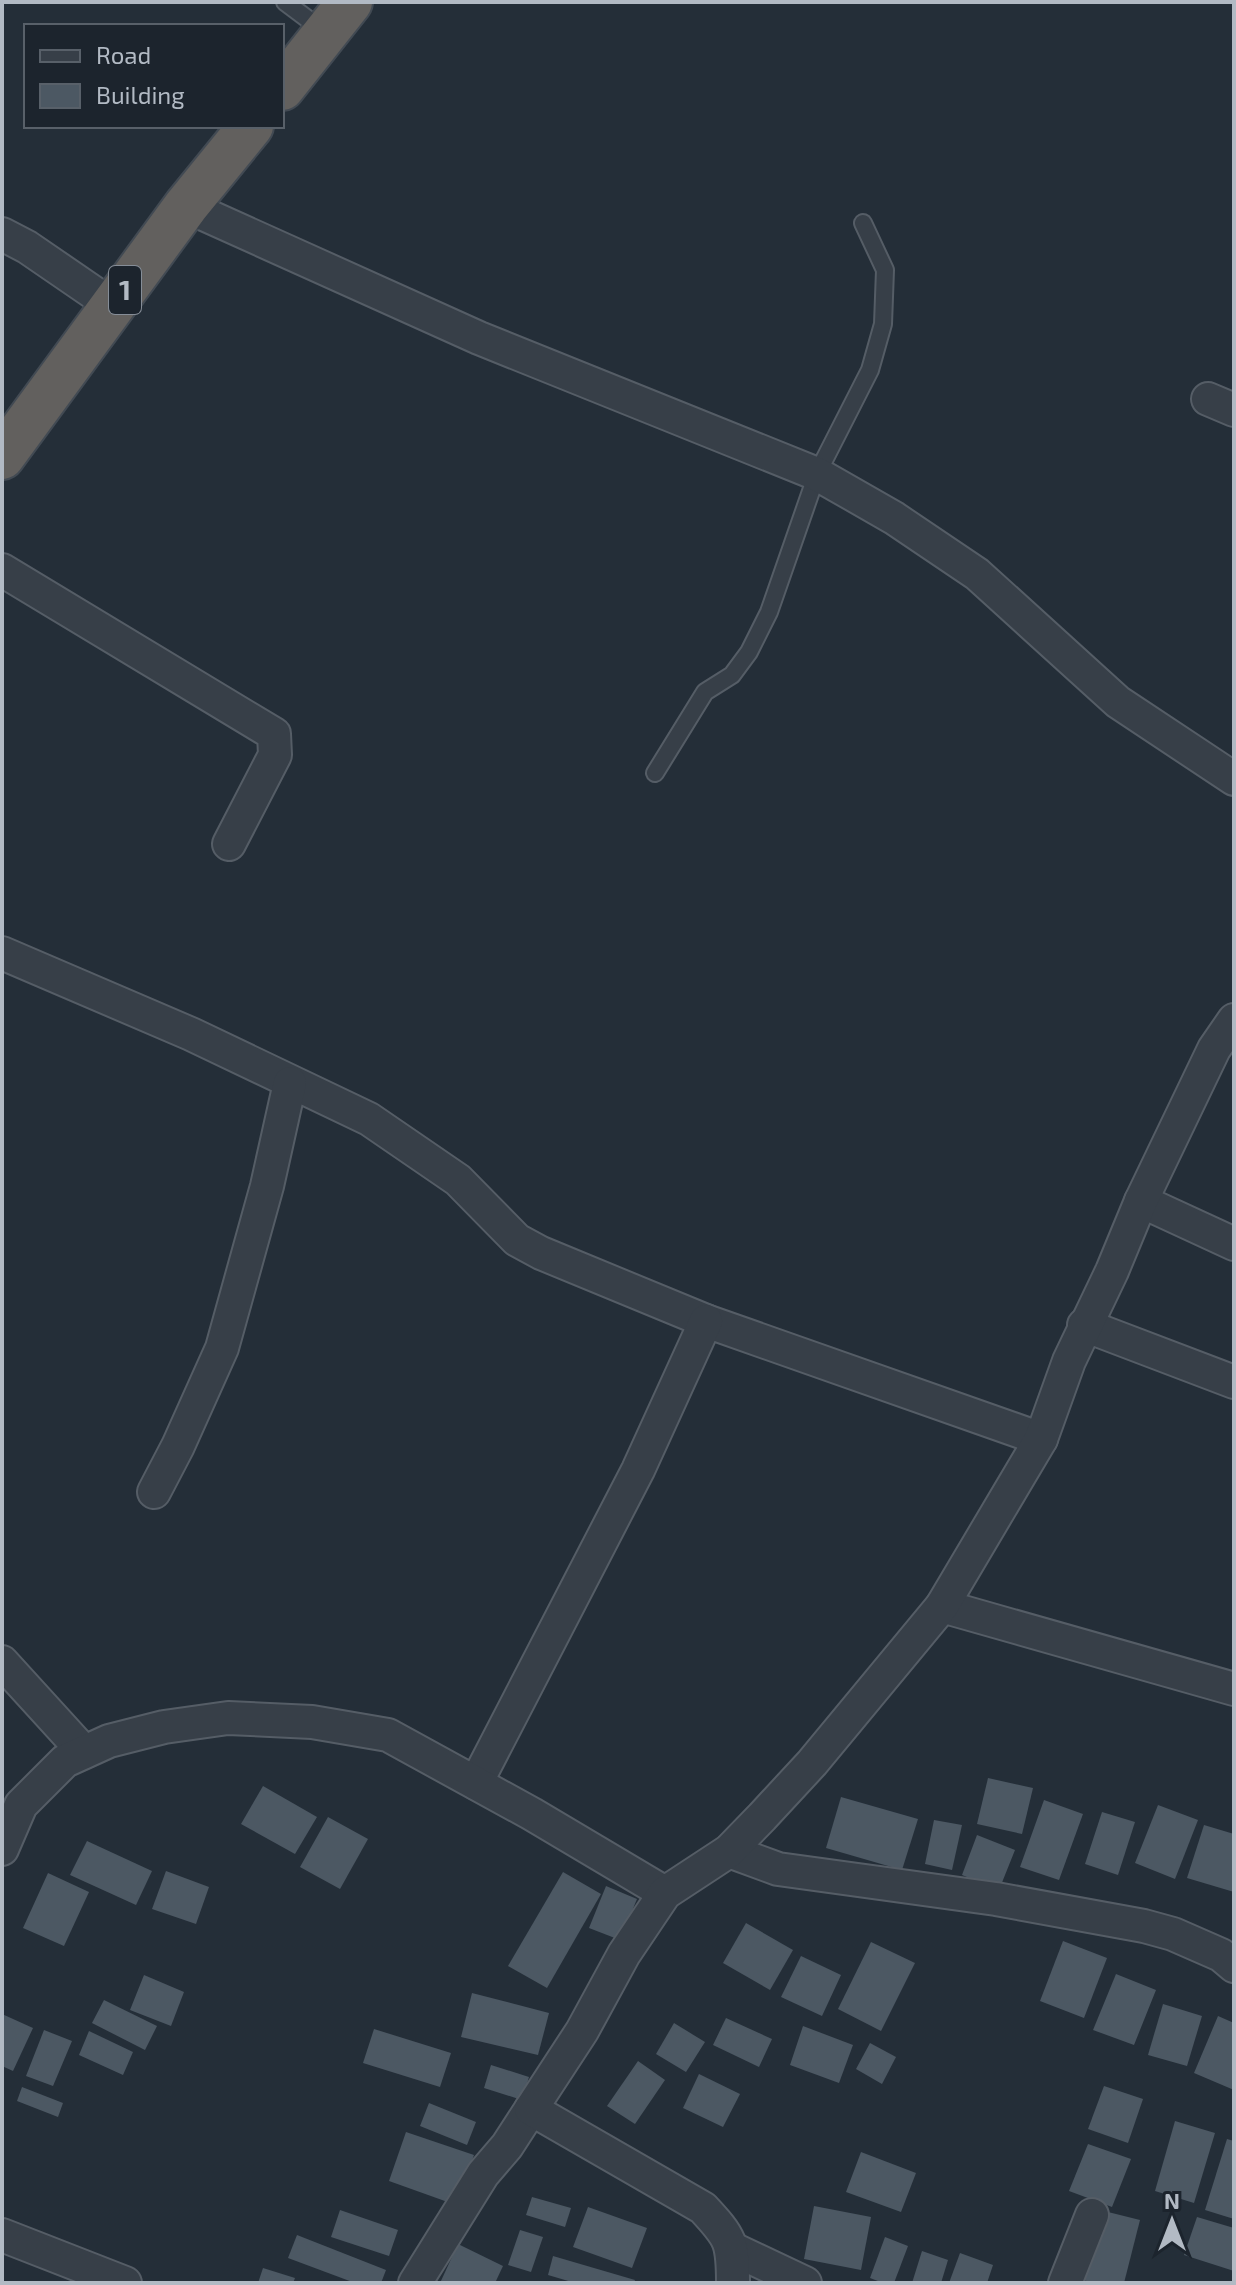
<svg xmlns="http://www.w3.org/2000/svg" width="1236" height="2285" font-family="'Exo 2',sans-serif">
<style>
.building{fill:#4c5863}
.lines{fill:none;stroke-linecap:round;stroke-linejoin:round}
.service-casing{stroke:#555d66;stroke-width:20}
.minor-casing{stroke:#555d66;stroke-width:36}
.trunk-casing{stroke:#424a53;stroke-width:48}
.service{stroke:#373f48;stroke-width:16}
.minor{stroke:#373f48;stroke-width:32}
.trunk{stroke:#62605e;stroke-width:44}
.labels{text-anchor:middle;stroke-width:6;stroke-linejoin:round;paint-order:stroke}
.shield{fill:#1c242d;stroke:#858d97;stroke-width:2}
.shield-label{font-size:28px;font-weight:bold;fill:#b2bac4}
</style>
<rect width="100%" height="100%" fill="#242e38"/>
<g class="building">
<path d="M 988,1778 L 1033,1788 L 1022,1834 L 977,1824 Z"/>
<path d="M 263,1786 L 317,1817 L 295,1854 L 241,1824 Z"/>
<path d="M 841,1797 L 918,1819 L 902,1870 L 826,1848 Z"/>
<path d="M 1044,1800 L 1083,1814 L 1059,1880 L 1020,1867 Z"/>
<path d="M 1158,1805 L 1198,1820 L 1175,1879 L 1135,1863 Z"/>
<path d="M 1102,1812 L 1135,1822 L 1118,1875 L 1085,1864 Z"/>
<path d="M 328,1817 L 368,1839 L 340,1889 L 300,1867 Z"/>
<path d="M 934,1820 L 962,1825 L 952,1870 L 925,1864 Z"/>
<path d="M 1204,1825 L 1234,1834 L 1234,1892 L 1187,1878 Z"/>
<path d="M 977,1835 L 1015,1850 L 999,1890 L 962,1875 Z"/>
<path d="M 87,1841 L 152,1871 L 136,1905 L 70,1875 Z"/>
<path d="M 166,1871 L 209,1887 L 196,1924 L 152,1909 Z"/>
<path d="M 563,1872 L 601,1894 L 547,1988 L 508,1966 Z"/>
<path d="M 48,1873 L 89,1892 L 64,1946 L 23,1928 Z"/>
<path d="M 606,1886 L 637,1899 L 620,1940 L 589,1928 Z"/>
<path d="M 746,1923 L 793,1950 L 770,1990 L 723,1963 Z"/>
<path d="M 1063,1941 L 1107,1958 L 1084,2018 L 1040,2001 Z"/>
<path d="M 871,1942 L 915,1963 L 881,2031 L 838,2009 Z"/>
<path d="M 801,1956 L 841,1975 L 822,2016 L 781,1997 Z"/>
<path d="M 1116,1974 L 1156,1990 L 1134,2045 L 1093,2030 Z"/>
<path d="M 144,1975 L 184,1992 L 171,2026 L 130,2010 Z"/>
<path d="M 472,1993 L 549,2013 L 538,2055 L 461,2037 Z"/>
<path d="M 104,2000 L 157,2026 L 145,2050 L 92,2023 Z"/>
<path d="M 1163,2004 L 1202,2016 L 1187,2066 L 1148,2055 Z"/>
<path d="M 2,2014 L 33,2028 L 13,2071 L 2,2066 Z"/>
<path d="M 1218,2016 L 1234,2023 L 1234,2090 L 1194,2073 Z"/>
<path d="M 726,2018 L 772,2039 L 759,2067 L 713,2045 Z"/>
<path d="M 674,2023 L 705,2042 L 686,2072 L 656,2054 Z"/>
<path d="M 803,2026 L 853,2045 L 839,2083 L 790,2065 Z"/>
<path d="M 374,2029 L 451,2053 L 440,2087 L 363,2063 Z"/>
<path d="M 44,2030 L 72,2041 L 53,2086 L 26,2076 Z"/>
<path d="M 89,2031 L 133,2052 L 123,2075 L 79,2055 Z"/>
<path d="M 870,2043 L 896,2057 L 882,2084 L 856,2069 Z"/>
<path d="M 638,2061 L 665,2080 L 635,2124 L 607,2106 Z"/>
<path d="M 491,2065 L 529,2077 L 522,2100 L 484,2088 Z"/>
<path d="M 699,2074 L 740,2094 L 723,2127 L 683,2108 Z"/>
<path d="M 1104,2086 L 1143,2099 L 1128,2143 L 1088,2129 Z"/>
<path d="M 22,2087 L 63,2103 L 58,2117 L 17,2101 Z"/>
<path d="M 429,2103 L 476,2122 L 467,2145 L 420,2126 Z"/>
<path d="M 1175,2121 L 1215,2133 L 1194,2203 L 1155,2191 Z"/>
<path d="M 406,2132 L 474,2155 L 456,2205 L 389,2181 Z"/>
<path d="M 1227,2139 L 1234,2141 L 1234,2219 L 1205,2210 Z"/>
<path d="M 1088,2144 L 1131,2159 L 1112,2207 L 1069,2191 Z"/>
<path d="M 861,2152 L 916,2173 L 901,2212 L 846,2192 Z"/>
<path d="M 532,2197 L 571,2208 L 565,2227 L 526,2215 Z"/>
<path d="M 814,2206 L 871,2217 L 861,2270 L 804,2259 Z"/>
<path d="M 588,2207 L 647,2228 L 632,2268 L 573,2247 Z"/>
<path d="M 340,2210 L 398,2230 L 389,2256 L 331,2237 Z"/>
<path d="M 1100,2210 L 1140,2220 L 1124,2283 L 1093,2283 L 1083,2280 Z"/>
<path d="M 1197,2217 L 1234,2228 L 1234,2271 L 1184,2255 Z"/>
<path d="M 520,2230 L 543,2237 L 531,2272 L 508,2265 Z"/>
<path d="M 297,2235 L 386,2270 L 381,2283 L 355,2283 L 288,2258 Z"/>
<path d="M 885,2237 L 908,2246 L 894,2283 L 883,2283 L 870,2278 Z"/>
<path d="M 458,2244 L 503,2266 L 495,2283 L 440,2283 Z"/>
<path d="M 922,2251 L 948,2260 L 941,2283 L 912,2283 Z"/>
<path d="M 960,2253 L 993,2265 L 987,2283 L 949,2283 Z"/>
<path d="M 553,2256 L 635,2280 L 634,2283 L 575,2283 L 548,2275 Z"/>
<path d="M 263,2268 L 295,2278 L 293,2283 L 258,2283 Z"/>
</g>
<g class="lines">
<defs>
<g id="service">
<path d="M 285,2 L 325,32"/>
<path d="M 655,773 L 705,692 L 732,675 L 749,652 L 769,612 L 817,474 L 870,370 L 883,324 L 885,270 L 863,223"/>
</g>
<g id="minor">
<path d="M 186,206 L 479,338 L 817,474 L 894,518 L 977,574 L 1118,702 L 1234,779"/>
<path d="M 2,234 L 27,247 L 113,306"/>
<path d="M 1208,399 L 1234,410"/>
<path d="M 2,570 L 274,734 L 275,755 L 229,844"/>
<path d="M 2,953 L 191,1034 L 369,1119 L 458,1180 L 517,1240 L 541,1253 L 706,1321 L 1041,1439"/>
<path d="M 1141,1201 L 1234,1244"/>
<path d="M 1084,1325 L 1234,1382"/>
<path d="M 154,1492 L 178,1446 L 222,1348 L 267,1186 L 290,1083"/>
<path d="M 942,1606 L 1234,1689"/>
<path d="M 2,1662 L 84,1752"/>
<path d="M 476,1783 L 638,1470 L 706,1321"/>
<path d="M 2,1849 L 21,1805 L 65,1761 L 109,1741 L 164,1727 L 228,1718 L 312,1722 L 388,1735 L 532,1814 L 665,1893"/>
<path d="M 729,1851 L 778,1869 L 996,1899 L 1144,1926 L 1173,1934 L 1221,1955 L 1234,1966"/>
<path d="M 2,2235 L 125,2283"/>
<path d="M 733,2249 L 805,2283"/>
<path d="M 415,2283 L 483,2174 L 507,2146 L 531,2109"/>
<path d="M 733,2283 C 733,2242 731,2238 703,2208 L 531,2109 L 582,2031 L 624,1954 L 665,1893 L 729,1851 L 762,1817 L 812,1763 L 942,1606 L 1041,1439 L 1069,1361 L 1112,1271 L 1141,1201 L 1214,1049 L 1234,1020"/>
<path d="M 1065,2283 L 1092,2215"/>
</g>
<g id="trunk">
<path d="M 282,88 L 350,2"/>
<path d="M 2,457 L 186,206 L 251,126"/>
</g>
</defs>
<use href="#service" class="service-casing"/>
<use href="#minor" class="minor-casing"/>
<use href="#trunk" class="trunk-casing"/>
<use href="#service" class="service"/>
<use href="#minor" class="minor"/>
<use href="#trunk" class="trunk"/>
</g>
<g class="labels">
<rect class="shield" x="109" y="266" width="32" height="48" rx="6"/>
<g class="shield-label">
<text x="125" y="300">1</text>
</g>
</g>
<rect width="1236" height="2285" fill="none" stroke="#b2bac4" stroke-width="8"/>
<rect x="24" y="24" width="260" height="104" fill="#1c242d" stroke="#586069" stroke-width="2"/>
<rect x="40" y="50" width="40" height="12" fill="#373f48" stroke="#586069" stroke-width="2"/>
<text x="96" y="64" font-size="24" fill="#b2bac4">Road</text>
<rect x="40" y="84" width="40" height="24" fill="#4c5863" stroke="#586069" stroke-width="2"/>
<text x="96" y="104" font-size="24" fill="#b2bac4">Building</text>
<g transform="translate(1172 2221)" stroke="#1c242d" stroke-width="6" paint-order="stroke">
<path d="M0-6L14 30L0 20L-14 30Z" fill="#b2bac4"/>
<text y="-12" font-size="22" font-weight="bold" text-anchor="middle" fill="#b2bac4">N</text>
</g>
</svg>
